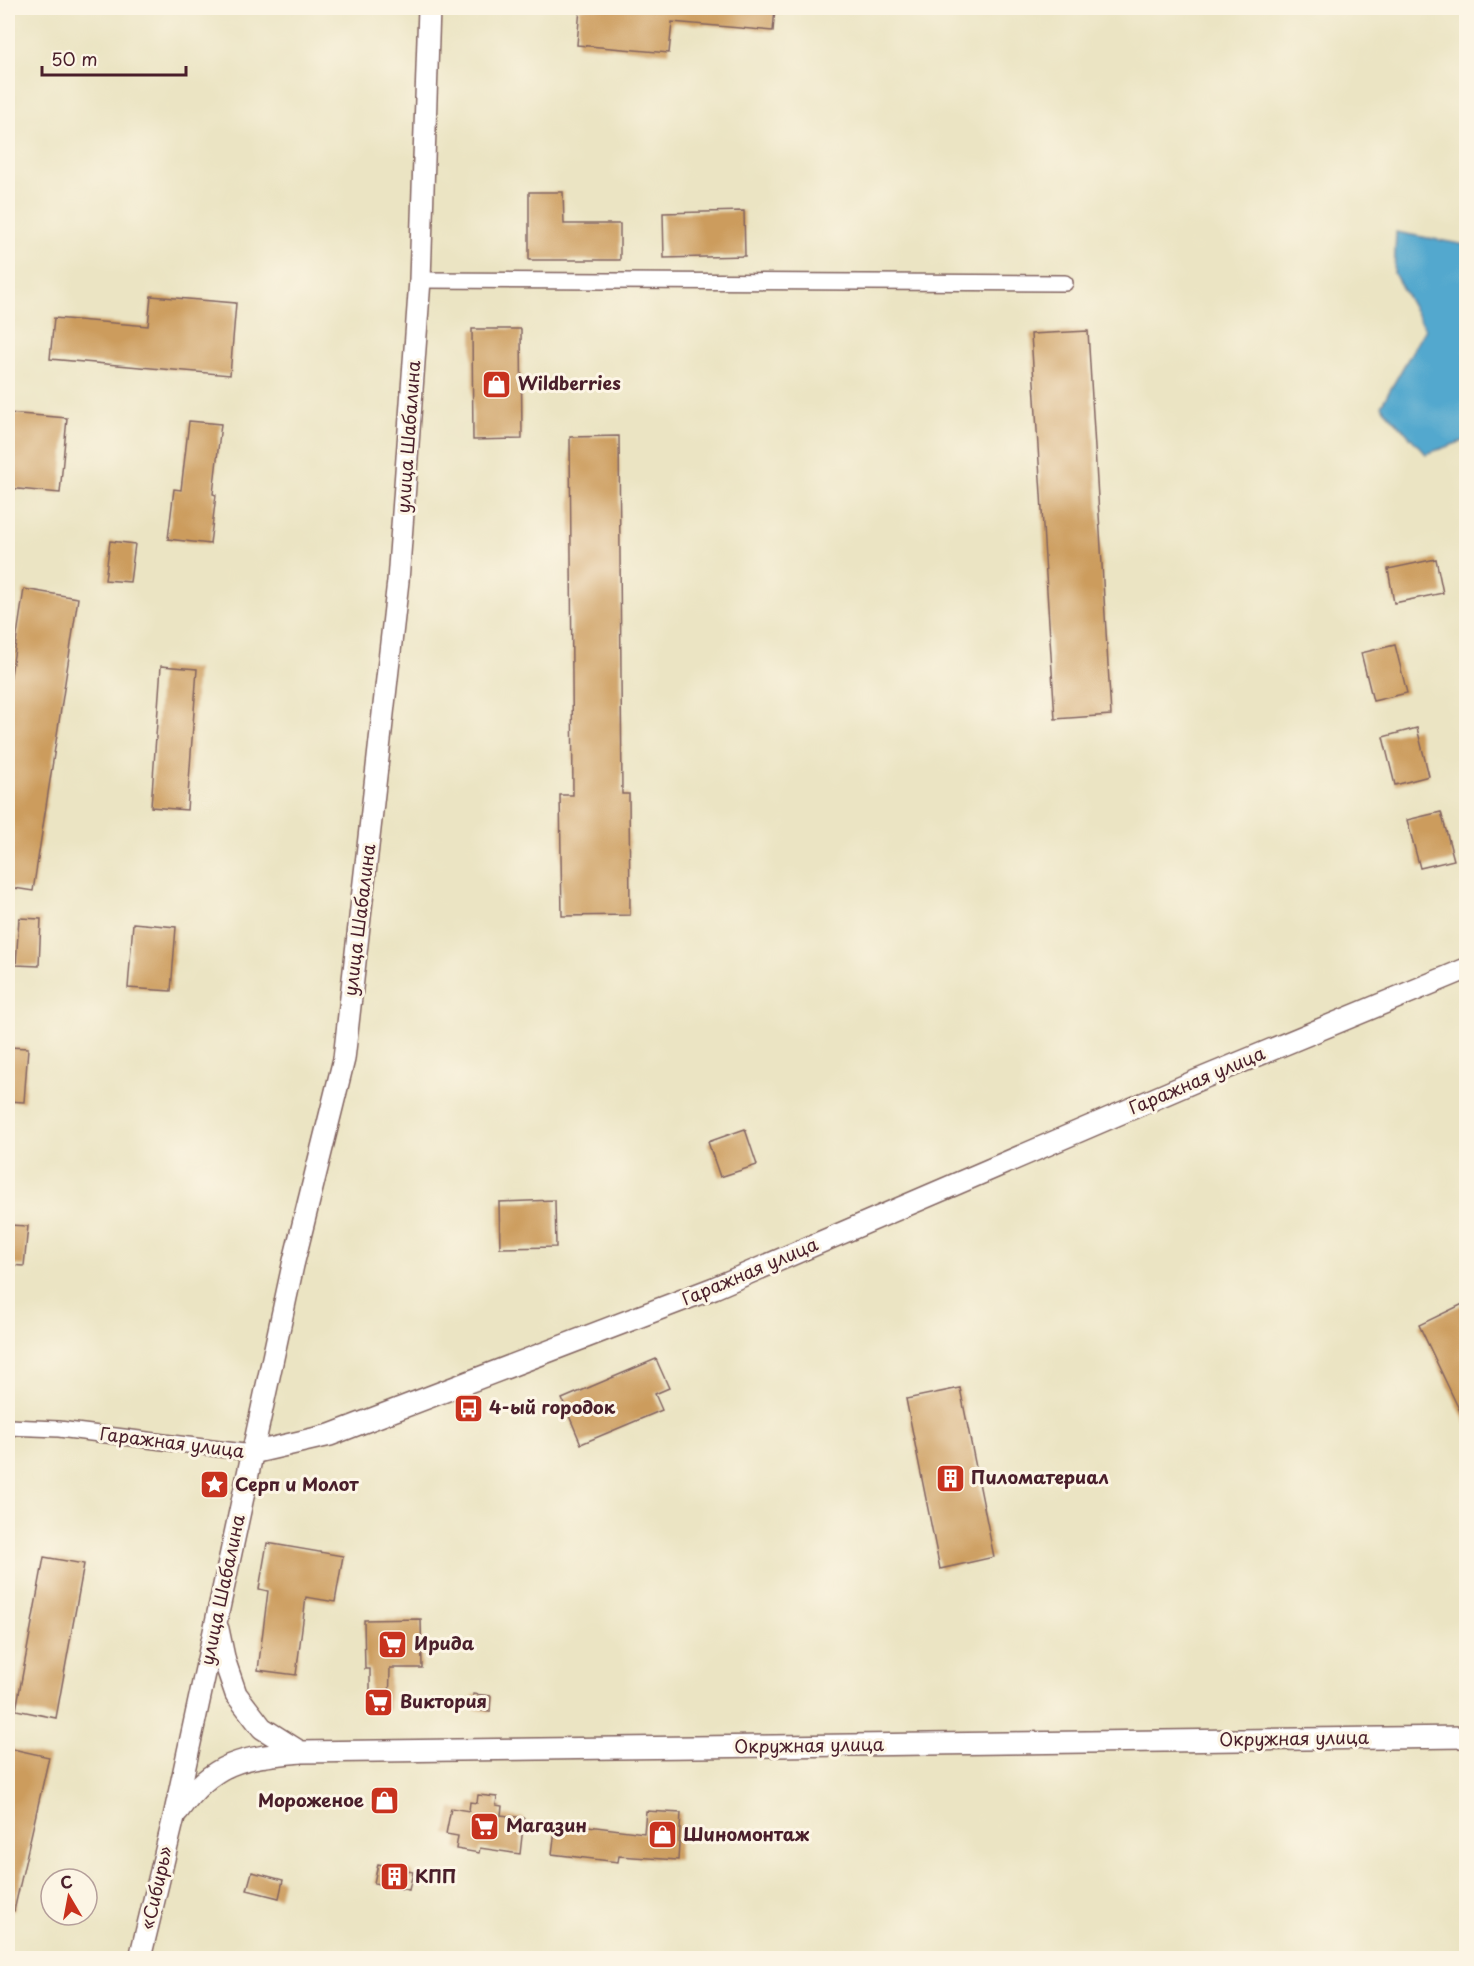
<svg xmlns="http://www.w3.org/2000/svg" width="1474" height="1966" font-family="'Playpen Sans',sans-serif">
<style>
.water{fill:#52a8ce;stroke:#4e647c;stroke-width:1.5}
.building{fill:#cc9c5d}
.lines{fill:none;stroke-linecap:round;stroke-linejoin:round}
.street-casing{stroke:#826460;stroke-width:18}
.secondary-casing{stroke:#826460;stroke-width:24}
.street{stroke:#fff;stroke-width:15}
.secondary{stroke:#fff;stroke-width:21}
.labels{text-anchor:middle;stroke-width:6;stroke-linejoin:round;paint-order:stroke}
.poi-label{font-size:18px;font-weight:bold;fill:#4a1f2b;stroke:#fcf5e5;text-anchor:start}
.street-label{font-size:18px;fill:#4a1f2b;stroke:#fcf5e5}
</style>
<rect width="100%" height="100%" fill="#fcf5e5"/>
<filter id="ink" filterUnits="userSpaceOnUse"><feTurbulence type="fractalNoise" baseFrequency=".0167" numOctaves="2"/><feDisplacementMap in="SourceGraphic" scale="12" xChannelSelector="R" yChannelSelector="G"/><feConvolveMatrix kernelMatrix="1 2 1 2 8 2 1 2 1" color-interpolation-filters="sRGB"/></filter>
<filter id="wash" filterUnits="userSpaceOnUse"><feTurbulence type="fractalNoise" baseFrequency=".008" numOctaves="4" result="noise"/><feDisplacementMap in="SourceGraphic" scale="24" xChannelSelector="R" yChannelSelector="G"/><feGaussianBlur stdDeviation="1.35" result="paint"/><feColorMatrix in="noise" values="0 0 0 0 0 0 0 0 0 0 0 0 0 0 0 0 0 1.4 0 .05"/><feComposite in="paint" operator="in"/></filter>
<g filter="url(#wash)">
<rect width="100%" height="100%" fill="#ebe4c3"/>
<path class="water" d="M 1396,232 L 1466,245 L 1466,440 L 1426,454 L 1381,406 L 1425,329 L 1394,273 Z"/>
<g id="blocks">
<g class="building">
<path d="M 580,8 L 775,8 L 773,31 L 672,22 L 669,53 L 577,45 Z"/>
<path d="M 529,192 L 563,192 L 564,224 L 620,224 L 620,260 L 529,260 Z"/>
<path d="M 744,211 L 745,256 L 664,258 L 663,213 Z"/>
<path d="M 151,296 L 236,303 L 230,375 L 50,359 L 54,318 L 148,326 Z"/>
<path d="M 472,329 L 521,329 L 522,439 L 473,440 Z"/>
<path d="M 1088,331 L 1111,715 L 1055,719 L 1031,334 Z"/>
<path d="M 8,413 L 67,418 L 60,493 L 8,488 Z"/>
<path d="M 189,421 L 221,424 L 213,494 L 216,495 L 210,544 L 168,539 L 174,489 L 181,490 Z"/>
<path d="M 619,436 L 622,794 L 629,794 L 630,915 L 562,916 L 560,795 L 573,795 L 570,437 Z"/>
<path d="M 110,541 L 135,544 L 130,582 L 105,580 Z"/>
<path d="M 1436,559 L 1443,593 L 1394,603 L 1388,569 Z"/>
<path d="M 24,589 L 78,598 L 33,891 L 8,887 L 8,695 Z"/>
<path d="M 1395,645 L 1407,693 L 1373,701 L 1361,653 Z"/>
<path d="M 161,666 L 197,669 L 187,810 L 151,807 Z"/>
<path d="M 1417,728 L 1429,776 L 1395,785 L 1383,737 Z"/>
<path d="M 1441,812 L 1454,860 L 1420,868 L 1407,820 Z"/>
<path d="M 19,918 L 41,919 L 39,966 L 16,965 Z"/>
<path d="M 133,923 L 176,927 L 171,991 L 128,988 Z"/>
<path d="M 8,1047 L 28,1048 L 24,1102 L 8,1101 Z"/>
<path d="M 745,1129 L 757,1165 L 720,1177 L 708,1142 Z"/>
<path d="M 555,1200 L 556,1247 L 500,1248 L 499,1202 Z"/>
<path d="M 8,1225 L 28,1226 L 24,1266 L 8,1265 Z"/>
<path d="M 1467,1302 L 1467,1426 L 1419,1325 Z"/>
<path d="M 656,1359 L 669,1388 L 655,1394 L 662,1410 L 581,1444 L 562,1399 Z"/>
<path d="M 960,1388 L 994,1557 L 940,1569 L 906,1399 Z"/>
<path d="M 267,1543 L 343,1556 L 335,1602 L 306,1597 L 296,1675 L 258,1670 L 268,1591 L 259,1589 Z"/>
<path d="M 44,1557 L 84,1564 L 56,1718 L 16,1710 Z"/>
<path d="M 421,1619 L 422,1668 L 390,1668 L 389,1710 L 370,1709 L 370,1669 L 365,1669 L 364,1620 Z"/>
<path d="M 473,1694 L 491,1696 L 490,1712 L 472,1709 Z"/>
<path d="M 8,1748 L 49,1757 L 14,1911 L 8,1910 Z"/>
<path d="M 478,1795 L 497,1797 L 496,1805 L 502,1806 L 501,1815 L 524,1818 L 520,1854 L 480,1848 L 479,1853 L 456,1849 L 458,1836 L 446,1834 L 451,1808 L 469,1811 L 470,1802 L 477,1803 Z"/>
<path d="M 646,1811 L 681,1813 L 678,1860 L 619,1856 L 618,1862 L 552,1854 L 556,1822 L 644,1833 Z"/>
<path d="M 378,1864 L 413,1872 L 409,1890 L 374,1883 Z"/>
<path d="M 252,1872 L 283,1880 L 279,1898 L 247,1890 Z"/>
</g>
</g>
</g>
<g filter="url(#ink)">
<use href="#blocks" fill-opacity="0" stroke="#826460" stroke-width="1.5"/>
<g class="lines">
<defs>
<g id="street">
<path d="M 420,280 L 1065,283"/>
<path d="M 8,1427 L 59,1429 L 252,1453"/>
</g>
<g id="secondary">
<path d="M 252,1453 L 330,1435 L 714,1288 L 1198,1080 L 1466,969"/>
<path d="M 218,1629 L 225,1662 L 236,1694 L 262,1728 L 300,1752"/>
<path d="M 178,1811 C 214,1761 241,1758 300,1752 L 1466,1737"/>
<path d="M 140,1958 L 174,1817 L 293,1265 L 344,1059 L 398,581 L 420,280 L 429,8"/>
</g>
</defs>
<use href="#street" class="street-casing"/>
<use href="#secondary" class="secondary-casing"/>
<use href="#street" class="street"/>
<use href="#secondary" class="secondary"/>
</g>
</g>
<defs>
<symbol id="shop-square" viewBox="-11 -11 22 22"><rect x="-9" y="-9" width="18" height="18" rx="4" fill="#c8321e" stroke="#fcf5e5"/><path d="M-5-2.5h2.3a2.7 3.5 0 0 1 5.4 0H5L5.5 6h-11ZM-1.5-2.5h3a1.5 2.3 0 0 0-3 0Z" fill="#fff"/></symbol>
<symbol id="bus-square" viewBox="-11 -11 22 22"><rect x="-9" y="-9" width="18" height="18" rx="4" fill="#c8321e" stroke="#fcf5e5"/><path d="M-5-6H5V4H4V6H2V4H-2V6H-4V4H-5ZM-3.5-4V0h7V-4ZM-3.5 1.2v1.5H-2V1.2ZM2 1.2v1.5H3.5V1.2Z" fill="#fff"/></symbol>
<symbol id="building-square" viewBox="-11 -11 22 22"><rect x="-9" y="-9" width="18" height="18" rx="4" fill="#c8321e" stroke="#fcf5e5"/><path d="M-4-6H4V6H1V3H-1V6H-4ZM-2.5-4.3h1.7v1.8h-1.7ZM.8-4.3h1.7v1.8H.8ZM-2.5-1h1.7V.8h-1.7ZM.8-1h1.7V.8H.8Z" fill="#fff"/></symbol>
<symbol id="sight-square" viewBox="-11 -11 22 22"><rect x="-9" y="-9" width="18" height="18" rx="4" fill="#c8321e" stroke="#fcf5e5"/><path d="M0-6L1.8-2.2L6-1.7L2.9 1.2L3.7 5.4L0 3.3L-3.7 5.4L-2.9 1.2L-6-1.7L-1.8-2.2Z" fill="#fff"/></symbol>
<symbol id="supermarket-square" viewBox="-11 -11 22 22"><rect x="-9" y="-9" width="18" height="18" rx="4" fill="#c8321e" stroke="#fcf5e5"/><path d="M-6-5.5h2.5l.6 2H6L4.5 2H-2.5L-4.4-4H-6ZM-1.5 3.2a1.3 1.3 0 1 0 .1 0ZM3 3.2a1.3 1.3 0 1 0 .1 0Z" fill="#fff"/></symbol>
</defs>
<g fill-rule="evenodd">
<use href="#shop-square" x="480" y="368" width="33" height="33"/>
<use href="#bus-square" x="452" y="1392" width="33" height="33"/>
<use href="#building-square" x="934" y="1462" width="33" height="33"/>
<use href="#sight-square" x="198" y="1468" width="33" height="33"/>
<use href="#supermarket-square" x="376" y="1628" width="33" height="33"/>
<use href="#supermarket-square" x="362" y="1686" width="33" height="33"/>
<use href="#shop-square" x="368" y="1784" width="33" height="33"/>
<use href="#supermarket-square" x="468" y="1810" width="33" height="33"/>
<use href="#shop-square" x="646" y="1818" width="33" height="33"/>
<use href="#building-square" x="378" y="1860" width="33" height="33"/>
</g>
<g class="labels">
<g class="poi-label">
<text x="518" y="390">Wildberries</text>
<text x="489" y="1414">4-ый городок</text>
<text x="971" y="1484">Пиломатериал</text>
<text x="235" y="1491">Серп и Молот</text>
<text x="414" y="1650">Ирида</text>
<text x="400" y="1708">Виктория</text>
<text x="364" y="1807" text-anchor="end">Мороженое</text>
<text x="506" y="1832">Магазин</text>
<text x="683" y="1841">Шиномонтаж</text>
<text x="415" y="1883">КПП</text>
</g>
<g class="street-label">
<text transform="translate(409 437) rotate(-86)" y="6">улица Шабалина</text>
<text transform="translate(360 920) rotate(-83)" y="6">улица Шабалина</text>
<text transform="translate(1197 1081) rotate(-23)" y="6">Гаражная улица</text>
<text transform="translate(750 1272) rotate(-23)" y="6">Гаражная улица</text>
<text transform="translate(172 1443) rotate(7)" y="6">Гаражная улица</text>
<text transform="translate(223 1590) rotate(-78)" y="6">улица Шабалина</text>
<text transform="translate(1294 1739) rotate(-1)" y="6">Окружная улица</text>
<text transform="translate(809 1746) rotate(-1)" y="6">Окружная улица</text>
<text transform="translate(157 1888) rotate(-77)" y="6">«Сибирь»</text>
</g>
</g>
<rect width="1474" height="1966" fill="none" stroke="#fcf5e5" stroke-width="30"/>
<g transform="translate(69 1897) rotate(350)"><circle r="28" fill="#fcf5e5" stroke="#b59f9b" stroke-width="1.5"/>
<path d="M0-4.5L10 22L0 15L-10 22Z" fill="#c8321e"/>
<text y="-9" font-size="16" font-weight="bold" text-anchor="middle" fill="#4a1f2b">С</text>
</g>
<path d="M42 66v9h144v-9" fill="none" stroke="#4a1f2b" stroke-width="3"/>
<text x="51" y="66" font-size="18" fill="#4a1f2b" stroke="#fcf5e5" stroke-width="4.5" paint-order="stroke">50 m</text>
</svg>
